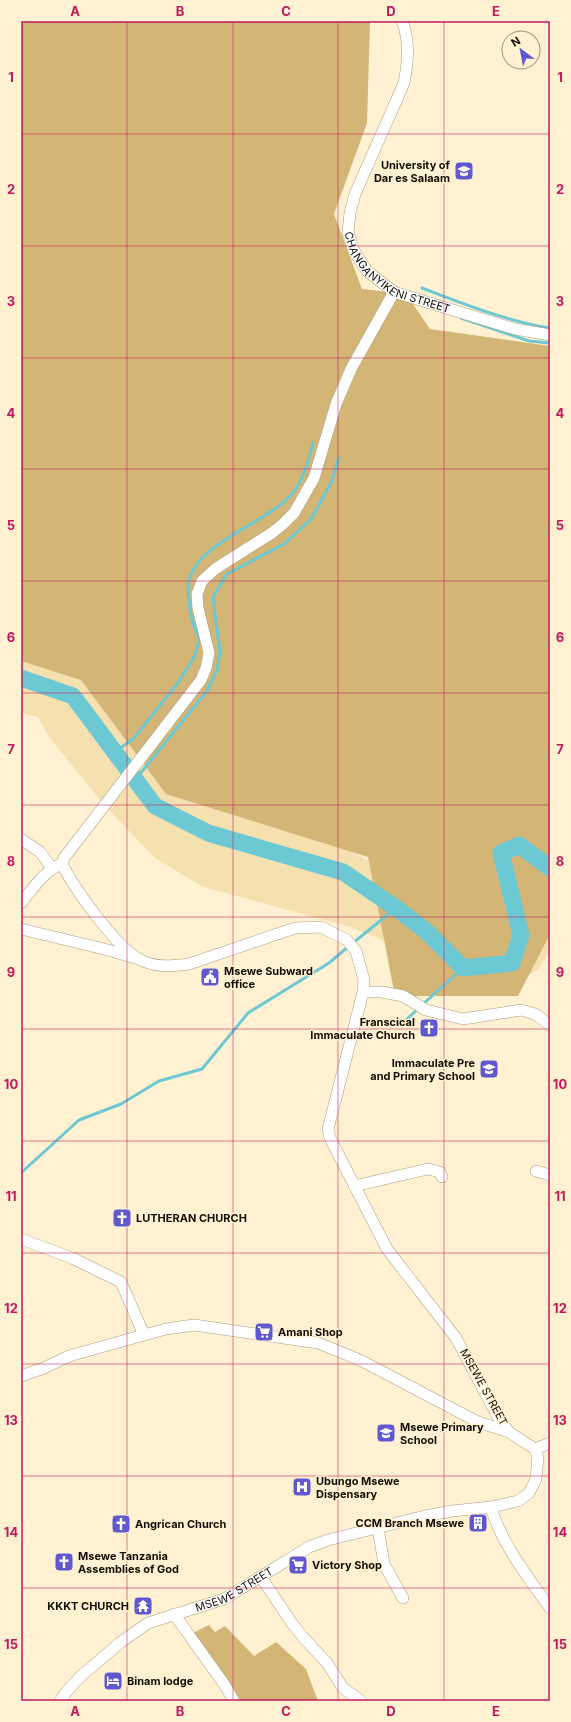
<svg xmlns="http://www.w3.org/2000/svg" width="571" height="1722" font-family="Inter,sans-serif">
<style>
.green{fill:#f5e0b0}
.forest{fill:#d3b676}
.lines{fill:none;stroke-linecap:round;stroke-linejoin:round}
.stream{stroke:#6cc8d2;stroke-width:3}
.river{stroke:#6cc8d2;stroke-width:17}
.street-casing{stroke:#aa9d80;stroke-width:12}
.street{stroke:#fff;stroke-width:11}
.grid{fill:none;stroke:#c2185b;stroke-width:1;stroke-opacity:0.55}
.labels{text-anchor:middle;stroke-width:3;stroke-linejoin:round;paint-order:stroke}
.poi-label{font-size:11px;font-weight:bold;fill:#120e04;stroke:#fff1d2;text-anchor:start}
.street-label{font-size:11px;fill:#120e04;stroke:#fff1d2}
.neatline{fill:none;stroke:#c2185b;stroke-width:1.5}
.grid-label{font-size:13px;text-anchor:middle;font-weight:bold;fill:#c2185b}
</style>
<rect width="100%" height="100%" fill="#fff1d2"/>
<path class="green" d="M 21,646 L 36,648 L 318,832 L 384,870 L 550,837 L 550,952 L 538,969 L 523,980 L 401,953 L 378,938 L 347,926 L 203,887 L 155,858 L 105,806 L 49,737 L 38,717 L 21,713 Z"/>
<g class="forest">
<path d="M 21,21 L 370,21 L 367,123 L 334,214 L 362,289 L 406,294 L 430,329 L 550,346 L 550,934 L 518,996 L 395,996 L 368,857 L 166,794 L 81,680 L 21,661 Z"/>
<path d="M 209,1625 L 215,1632 L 225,1626 L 254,1656 L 276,1642 L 306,1669 L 318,1701 L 239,1701 L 191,1634 Z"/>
</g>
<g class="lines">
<g class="stream">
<path d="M 422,288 C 464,304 506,321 550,328"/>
<path d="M 461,318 L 529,341 L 550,343"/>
<path d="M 115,752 L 134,738 L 177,684 L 193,659 L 200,639 C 192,625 191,617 189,601 C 188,594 187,584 190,577 C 200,544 261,524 286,500 C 302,486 308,463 313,443"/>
<path d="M 135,780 L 207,691 L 217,670 L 220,652 L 213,597 L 227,574 L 284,544 L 311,519 L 331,483 L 339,458"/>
<path d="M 353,943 L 396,908"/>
<path d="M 422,1005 L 463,968"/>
<path d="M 406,1020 L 418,1009"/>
<path d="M 21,1173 L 79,1120 L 121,1104 L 159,1081 L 202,1069 L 248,1013 L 329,963 L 349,946"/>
</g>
<path class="river" d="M 21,678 L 73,696 L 155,806 L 208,833 L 343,872 L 396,908 L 426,931 L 463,968 L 512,963 L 521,935 L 501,853 L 519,845 L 550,868"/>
<defs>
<g id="street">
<path id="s1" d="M 402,21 C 410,41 408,62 404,83 L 355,194 L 350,213 L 348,232 L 354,251 L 367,271 L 394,292 L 515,329 L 550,335"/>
<path d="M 21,839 L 40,852 L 52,868"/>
<path d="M 21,903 C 33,889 44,870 62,864"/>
<path d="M 21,929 L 108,950 L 135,958"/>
<path d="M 363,992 L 382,992 L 403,996 L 426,1010 L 463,1019 L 521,1010 L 535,1014 L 550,1025"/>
<path d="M 536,1171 L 550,1175"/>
<path d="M 354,1186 L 428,1169 L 440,1172 L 442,1177"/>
<path d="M 21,1239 L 72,1258 L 121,1282 L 144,1335"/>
<path d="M 21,1376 L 44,1368 L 69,1356 L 144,1335 L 166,1329 L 194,1325 L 318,1343 L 360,1360 L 478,1422 L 509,1432"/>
<path d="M 535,1449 L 550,1443"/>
<path d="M 491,1507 C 500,1541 529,1579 550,1608"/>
<path d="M 378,1528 L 384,1564 L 403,1598"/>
<path d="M 261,1577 L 291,1622 L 302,1636 L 327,1663 L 343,1688 L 361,1701"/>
<path d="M 174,1614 L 224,1684 L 234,1701"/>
<path id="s2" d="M 60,1701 L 67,1691 L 81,1676 L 121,1642 L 148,1623 L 224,1599 L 309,1547 L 328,1540 L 425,1516 L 452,1511 L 491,1507 L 518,1501 L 529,1493 L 536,1479 L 538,1457 L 535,1449 L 509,1432 L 499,1419 L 456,1338 L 387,1249 L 330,1138 L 328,1129 L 363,992 L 364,980 L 356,951 L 347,940 L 321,927 L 295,928 L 189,964 C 173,966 156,968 141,960 C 117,949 74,888 62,864 L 64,858 L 201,680 L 206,668 L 209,653 L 198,608 L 197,594 L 202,581 L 215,569 L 272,533 L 283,524 L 294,513 L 314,478 L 336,404 L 351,369 L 394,292"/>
</g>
</defs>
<use href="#street" class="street-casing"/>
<use href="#street" class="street"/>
</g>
<path class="grid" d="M 127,21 L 127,1701M 233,21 L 233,1701M 338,21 L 338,1701M 444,21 L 444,1701M 21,134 L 550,134M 21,246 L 550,246M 21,358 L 550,358M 21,469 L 550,469M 21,581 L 550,581M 21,693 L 550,693M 21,805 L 550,805M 21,917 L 550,917M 21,1029 L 550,1029M 21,1141 L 550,1141M 21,1253 L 550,1253M 21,1364 L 550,1364M 21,1476 L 550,1476M 21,1588 L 550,1588"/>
<defs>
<symbol id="university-square" viewBox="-11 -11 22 22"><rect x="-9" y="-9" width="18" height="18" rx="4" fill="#6058d1" stroke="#fff1d2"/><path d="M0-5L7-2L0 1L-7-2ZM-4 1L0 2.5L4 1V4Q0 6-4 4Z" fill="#fff"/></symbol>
<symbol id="civic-square" viewBox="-11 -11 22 22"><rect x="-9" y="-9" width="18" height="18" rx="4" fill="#6058d1" stroke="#fff1d2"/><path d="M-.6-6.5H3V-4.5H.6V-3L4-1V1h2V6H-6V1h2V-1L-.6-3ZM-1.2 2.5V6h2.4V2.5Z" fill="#fff"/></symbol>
<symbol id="church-square" viewBox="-11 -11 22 22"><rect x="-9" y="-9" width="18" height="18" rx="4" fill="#6058d1" stroke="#fff1d2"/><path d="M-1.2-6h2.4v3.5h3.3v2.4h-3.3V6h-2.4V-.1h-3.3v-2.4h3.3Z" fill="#fff"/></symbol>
<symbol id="school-square" viewBox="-11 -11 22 22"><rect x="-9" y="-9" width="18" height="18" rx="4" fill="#6058d1" stroke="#fff1d2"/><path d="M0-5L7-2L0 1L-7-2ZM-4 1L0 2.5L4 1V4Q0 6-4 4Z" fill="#fff"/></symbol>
<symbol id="supermarket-square" viewBox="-11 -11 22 22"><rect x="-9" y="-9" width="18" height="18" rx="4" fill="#6058d1" stroke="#fff1d2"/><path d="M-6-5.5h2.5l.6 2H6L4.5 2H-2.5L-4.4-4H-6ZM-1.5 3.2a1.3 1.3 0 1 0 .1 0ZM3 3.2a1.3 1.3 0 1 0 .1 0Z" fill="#fff"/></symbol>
<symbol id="hospital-square" viewBox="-11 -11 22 22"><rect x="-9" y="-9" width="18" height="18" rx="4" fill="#6058d1" stroke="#fff1d2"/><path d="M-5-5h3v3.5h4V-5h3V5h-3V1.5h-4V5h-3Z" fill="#fff"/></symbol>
<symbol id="building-square" viewBox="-11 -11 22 22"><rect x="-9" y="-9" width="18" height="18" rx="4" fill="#6058d1" stroke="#fff1d2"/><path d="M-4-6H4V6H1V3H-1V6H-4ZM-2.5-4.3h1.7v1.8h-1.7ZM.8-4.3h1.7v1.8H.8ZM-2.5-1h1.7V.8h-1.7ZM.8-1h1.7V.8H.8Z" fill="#fff"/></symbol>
<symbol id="temple-square" viewBox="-11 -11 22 22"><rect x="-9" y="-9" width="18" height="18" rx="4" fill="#6058d1" stroke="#fff1d2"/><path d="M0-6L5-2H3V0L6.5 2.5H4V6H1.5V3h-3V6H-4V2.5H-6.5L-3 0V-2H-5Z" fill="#fff"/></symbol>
<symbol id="hotel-square" viewBox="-11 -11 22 22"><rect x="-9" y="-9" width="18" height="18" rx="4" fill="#6058d1" stroke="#fff1d2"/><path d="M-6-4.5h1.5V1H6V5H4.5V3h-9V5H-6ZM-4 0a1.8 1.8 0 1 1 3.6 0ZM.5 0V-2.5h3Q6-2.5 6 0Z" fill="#fff"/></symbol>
</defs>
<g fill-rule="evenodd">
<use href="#university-square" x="453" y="160" width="22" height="22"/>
<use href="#civic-square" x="199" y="966" width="22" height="22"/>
<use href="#church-square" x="418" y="1017" width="22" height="22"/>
<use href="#school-square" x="478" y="1058" width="22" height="22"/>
<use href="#church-square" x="111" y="1207" width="22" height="22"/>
<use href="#supermarket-square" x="253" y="1321" width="22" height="22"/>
<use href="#school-square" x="375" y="1422" width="22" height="22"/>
<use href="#hospital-square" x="291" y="1476" width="22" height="22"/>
<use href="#building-square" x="467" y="1512" width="22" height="22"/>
<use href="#church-square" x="110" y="1513" width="22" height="22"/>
<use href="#church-square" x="53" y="1551" width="22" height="22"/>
<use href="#supermarket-square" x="287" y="1554" width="22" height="22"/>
<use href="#temple-square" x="132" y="1595" width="22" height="22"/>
<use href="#hotel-square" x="102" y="1670" width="22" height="22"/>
</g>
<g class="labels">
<g class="poi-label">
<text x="450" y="169" text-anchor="end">University of<tspan x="450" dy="13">Dar es Salaam</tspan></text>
<text x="224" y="975">Msewe Subward<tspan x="224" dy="13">office</tspan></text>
<text x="415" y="1026" text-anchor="end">Franscical<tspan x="415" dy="13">Immaculate Church</tspan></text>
<text x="475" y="1067" text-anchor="end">Immaculate Pre<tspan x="475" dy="13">and Primary School</tspan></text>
<text x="136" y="1222">LUTHERAN CHURCH</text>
<text x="278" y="1336">Amani Shop</text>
<text x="400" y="1431">Msewe Primary<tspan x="400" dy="13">School</tspan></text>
<text x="316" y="1485">Ubungo Msewe<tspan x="316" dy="13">Dispensary</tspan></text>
<text x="464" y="1527" text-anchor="end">CCM Branch Msewe</text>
<text x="135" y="1528">Angrican Church</text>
<text x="78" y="1560">Msewe Tanzania<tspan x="78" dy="13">Assemblies of God</tspan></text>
<text x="312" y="1569">Victory Shop</text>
<text x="129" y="1610" text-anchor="end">KKKT CHURCH</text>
<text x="127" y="1685">Binam lodge</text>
</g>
<g class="street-label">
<text dy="4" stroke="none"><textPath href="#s1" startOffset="291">CHANGANYIKENI STREET</textPath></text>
<text transform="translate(484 1387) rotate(61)" y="4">MSEWE STREET</text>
<text dy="4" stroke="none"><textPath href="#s2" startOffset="211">MSEWE STREET</textPath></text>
</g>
</g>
<rect width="571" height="1722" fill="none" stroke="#fff1d2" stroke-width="44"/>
<g transform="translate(521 50) rotate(328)"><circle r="19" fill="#fff1d2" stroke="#a09680"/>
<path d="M0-3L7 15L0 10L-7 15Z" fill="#6058d1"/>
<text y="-6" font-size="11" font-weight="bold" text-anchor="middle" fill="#120e04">N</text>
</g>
<rect x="22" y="22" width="527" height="1678" class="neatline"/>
<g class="grid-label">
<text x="75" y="16">A</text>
<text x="180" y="16">B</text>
<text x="286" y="16">C</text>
<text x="391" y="16">D</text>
<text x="496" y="16">E</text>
<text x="11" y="82">1</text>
<text x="560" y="82">1</text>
<text x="11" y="194">2</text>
<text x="560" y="194">2</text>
<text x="11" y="306">3</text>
<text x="560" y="306">3</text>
<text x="11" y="418">4</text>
<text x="560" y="418">4</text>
<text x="11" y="530">5</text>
<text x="560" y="530">5</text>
<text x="11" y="642">6</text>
<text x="560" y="642">6</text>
<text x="11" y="754">7</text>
<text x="560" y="754">7</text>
<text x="11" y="866">8</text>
<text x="560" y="866">8</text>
<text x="11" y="977">9</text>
<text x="560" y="977">9</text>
<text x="11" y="1089">10</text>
<text x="560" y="1089">10</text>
<text x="11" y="1201">11</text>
<text x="560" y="1201">11</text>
<text x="11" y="1313">12</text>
<text x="560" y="1313">12</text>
<text x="11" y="1425">13</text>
<text x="560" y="1425">13</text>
<text x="11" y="1537">14</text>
<text x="560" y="1537">14</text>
<text x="11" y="1649">15</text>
<text x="560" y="1649">15</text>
<text x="75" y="1716">A</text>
<text x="180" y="1716">B</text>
<text x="286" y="1716">C</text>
<text x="391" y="1716">D</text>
<text x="496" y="1716">E</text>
</g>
</svg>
